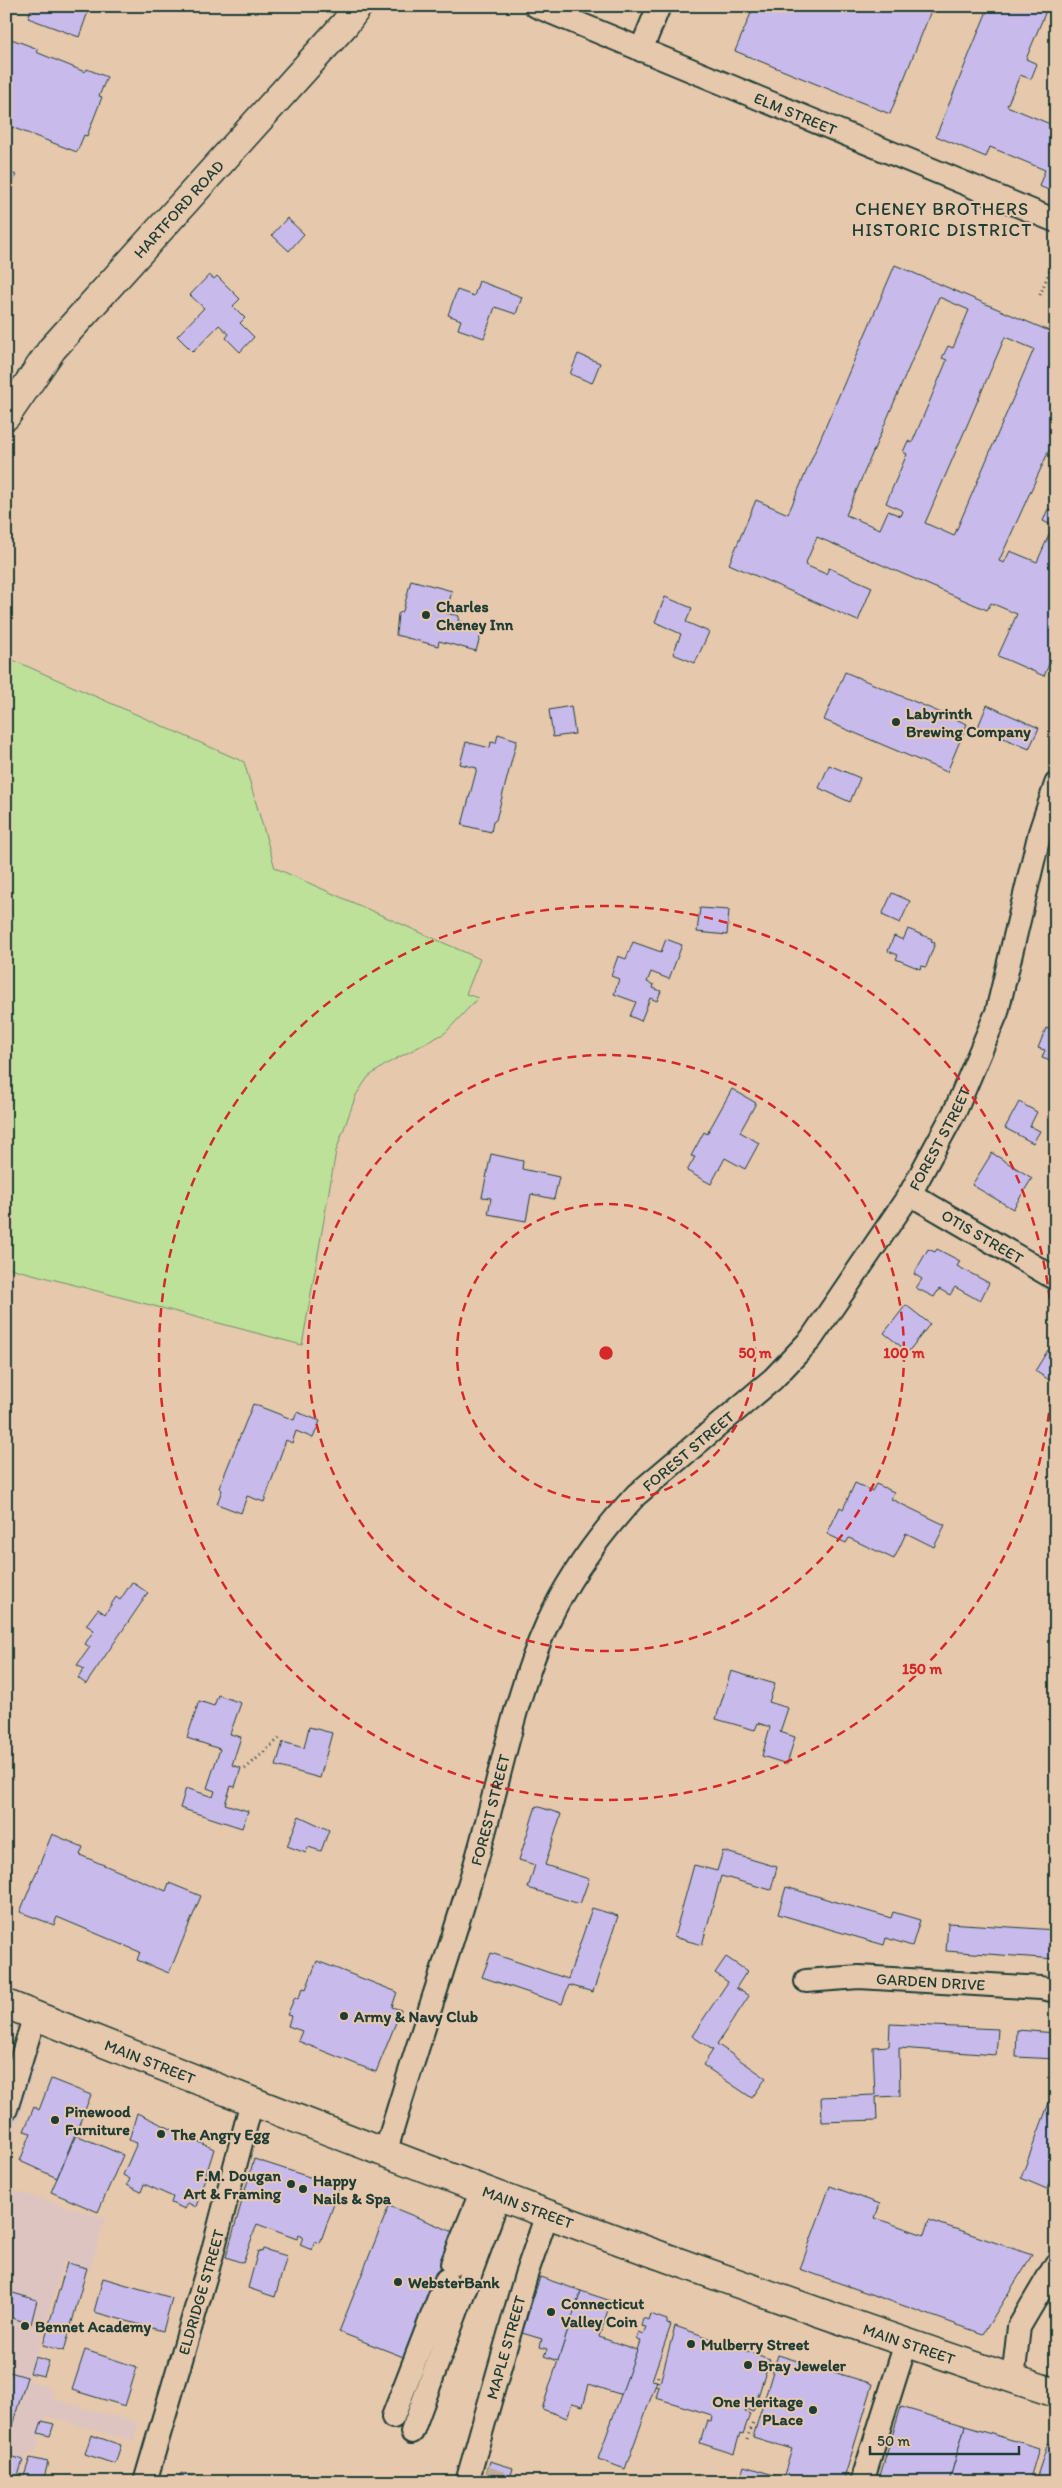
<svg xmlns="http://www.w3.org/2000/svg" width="1062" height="2488" font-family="Itim,sans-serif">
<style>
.built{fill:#ddc4c0}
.green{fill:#bee19a;stroke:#6e8f67}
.building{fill:#c8bbec;stroke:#1f3d34;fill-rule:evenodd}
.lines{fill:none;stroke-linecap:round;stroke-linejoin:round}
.minor-tunnel{stroke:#beac95;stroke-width:22;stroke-dasharray:22 11;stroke-linecap:butt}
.minor-casing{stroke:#1f3d34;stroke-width:26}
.major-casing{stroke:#1f3d34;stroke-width:31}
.path{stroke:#1f3d34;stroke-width:3;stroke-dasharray:1 4;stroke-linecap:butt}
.minor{stroke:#e6c8ad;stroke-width:22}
.major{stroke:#e6c8ad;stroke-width:28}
.ring{fill:none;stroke:#d62828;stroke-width:2.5;stroke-dasharray:9 6}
.poi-dot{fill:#1f3d34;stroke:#e6c8ad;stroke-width:2}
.labels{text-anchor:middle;stroke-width:4;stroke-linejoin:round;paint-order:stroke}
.street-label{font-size:16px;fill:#1f3d34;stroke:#e6c8ad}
.poi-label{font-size:16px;font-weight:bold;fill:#1f3d34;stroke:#e6c8ad;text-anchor:start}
.neighbourhood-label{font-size:18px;letter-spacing:1px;fill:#1f3d34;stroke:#e6c8ad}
.centre{fill:#d62828;stroke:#e6c8ad;stroke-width:2.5}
.ring-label{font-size:15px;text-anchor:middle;font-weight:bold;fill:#d62828;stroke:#e6c8ad;stroke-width:4;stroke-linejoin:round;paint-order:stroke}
</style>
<rect width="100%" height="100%" fill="#e6c8ad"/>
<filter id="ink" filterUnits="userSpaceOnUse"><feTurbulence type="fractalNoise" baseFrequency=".02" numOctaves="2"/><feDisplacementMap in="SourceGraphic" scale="10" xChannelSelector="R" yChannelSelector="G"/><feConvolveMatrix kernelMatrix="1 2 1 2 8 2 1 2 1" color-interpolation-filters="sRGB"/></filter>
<g filter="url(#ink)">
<g class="built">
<path d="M 6,2051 L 36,2064 L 6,2162 Z"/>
<path d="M 6,2188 L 105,2218 L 90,2270 L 63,2262 L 29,2381 L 54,2389 L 51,2398 L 138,2423 L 133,2441 L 46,2416 L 35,2454 L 28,2452 L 19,2482 L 6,2482 Z"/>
</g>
<path class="green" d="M 6,657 L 244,762 L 275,868 L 480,959 L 466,994 L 478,998 L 445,1033 L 388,1063 L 368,1077 L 356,1095 L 336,1151 L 302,1345 L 6,1267 Z"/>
<g class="building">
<path d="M 32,6 L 90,6 L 79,37 L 28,18 Z"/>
<path d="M 754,6 L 933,6 L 890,114 L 735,51 Z"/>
<path d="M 989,6 L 1048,6 L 1026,59 L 1037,64 L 1031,79 L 1020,75 L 1007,106 L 1050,124 L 1056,142 L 1056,193 L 1039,186 L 1045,170 L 990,147 L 986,157 L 936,136 Z"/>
<path d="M 6,37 L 38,49 L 36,52 L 85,72 L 87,69 L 107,77 L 99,96 L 102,97 L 87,136 L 84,135 L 77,152 L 6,125 Z"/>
<path d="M 6,171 L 16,175 L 6,202 Z"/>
<path d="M 287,218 L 304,234 L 289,251 L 272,235 Z"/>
<path d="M 895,265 L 1056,334 L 1056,435 L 999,561 L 1004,563 L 1010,551 L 1037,562 L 1053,526 L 1043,521 L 1048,509 L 1056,512 L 1056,648 L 1044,676 L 998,656 L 1017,614 L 991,603 L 987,610 L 817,537 L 805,565 L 826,574 L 829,568 L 872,587 L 858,621 L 729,564 L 756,500 L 788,514 ZM 939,297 L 969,310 L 953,348 L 948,346 L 942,358 L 947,360 L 912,443 L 908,441 L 903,452 L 907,454 L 886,503 L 903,511 L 901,516 L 888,511 L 880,529 L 846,515 ZM 1005,337 L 1034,349 L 954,536 L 925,523 Z"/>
<path d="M 209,275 L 214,279 L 217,276 L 240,299 L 233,306 L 245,318 L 240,323 L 254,337 L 240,352 L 226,338 L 229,334 L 219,325 L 193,352 L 177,336 L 204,308 L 190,295 Z"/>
<path d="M 479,281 L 522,297 L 516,314 L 495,307 L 484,338 L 458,329 L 461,320 L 448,315 L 457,290 L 474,296 Z"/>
<path d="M 578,354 L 600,363 L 592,383 L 570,374 Z"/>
<path d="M 411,580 L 452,591 L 446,613 L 459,616 L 458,621 L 483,627 L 476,651 L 439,641 L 438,646 L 396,635 L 398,614 L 403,611 Z"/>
<path d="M 665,597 L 692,608 L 686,622 L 709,632 L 695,663 L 673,654 L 681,634 L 655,622 Z"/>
<path d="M 845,672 L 967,724 L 947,772 L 824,720 Z"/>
<path d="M 987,705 L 1039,728 L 1029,749 L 978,727 Z"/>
<path d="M 571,706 L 575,734 L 553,737 L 549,710 Z"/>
<path d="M 498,734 L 517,740 L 496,820 L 493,822 L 491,832 L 462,825 L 477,768 L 460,764 L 466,742 L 490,748 L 491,742 L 496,743 Z"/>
<path d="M 829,765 L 860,778 L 850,802 L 819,788 Z"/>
<path d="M 892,893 L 910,901 L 900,923 L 882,915 Z"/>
<path d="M 700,908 L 729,910 L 727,935 L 697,932 Z"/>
<path d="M 908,929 L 932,939 L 931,942 L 935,943 L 926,967 L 921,966 L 920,969 L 896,959 L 898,955 L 888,951 L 894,936 L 903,940 Z"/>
<path d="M 666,939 L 682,945 L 669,979 L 651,972 L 647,982 L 654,985 L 653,988 L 661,991 L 657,1001 L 650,998 L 641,1021 L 630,1016 L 636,1002 L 614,994 L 619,979 L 611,976 L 618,956 L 626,959 L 633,942 L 661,952 Z"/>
<path d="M 1046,1028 L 1056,1032 L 1056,1063 L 1042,1058 L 1045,1050 L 1038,1048 Z"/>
<path d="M 732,1089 L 756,1103 L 740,1132 L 759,1143 L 745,1169 L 725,1158 L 711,1184 L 687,1171 L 695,1157 L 691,1156 L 704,1132 L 707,1134 Z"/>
<path d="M 1019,1102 L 1037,1112 L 1030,1126 L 1040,1131 L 1033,1143 L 1005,1128 Z"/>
<path d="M 992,1153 L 1032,1178 L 1013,1209 L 972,1185 Z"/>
<path d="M 491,1154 L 523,1161 L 522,1169 L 559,1177 L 554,1199 L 531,1194 L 526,1221 L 488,1214 L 491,1198 L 482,1197 Z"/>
<path d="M 928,1249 L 935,1252 L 937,1249 L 960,1261 L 957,1266 L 989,1283 L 980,1301 L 955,1287 L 950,1295 L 939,1289 L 934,1297 L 916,1288 L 922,1279 L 914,1274 Z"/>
<path d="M 906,1305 L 930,1324 L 908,1352 L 884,1333 Z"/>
<path d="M 1048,1350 L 1056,1355 L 1056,1384 L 1035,1371 Z"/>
<path d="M 253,1404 L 294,1420 L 297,1412 L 320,1421 L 313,1438 L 296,1431 L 292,1443 L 286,1440 L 264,1502 L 247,1496 L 241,1513 L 217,1504 L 222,1490 L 219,1488 Z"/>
<path d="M 855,1483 L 872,1491 L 876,1484 L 894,1492 L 891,1499 L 945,1525 L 934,1547 L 906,1533 L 894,1559 L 849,1538 L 846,1543 L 827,1534 L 840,1507 L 843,1509 Z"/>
<path d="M 132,1582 L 148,1593 L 86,1684 L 78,1678 L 84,1669 L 77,1665 L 90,1647 L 85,1644 L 94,1630 L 86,1625 L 98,1609 L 105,1614 L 116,1597 L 120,1600 Z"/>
<path d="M 731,1671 L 775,1684 L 769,1702 L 788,1708 L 780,1732 L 795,1737 L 787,1764 L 762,1756 L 770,1727 L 758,1723 L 755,1730 L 716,1719 Z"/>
<path d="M 218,1695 L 241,1703 L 230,1734 L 241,1737 L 232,1765 L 241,1768 L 235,1787 L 231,1786 L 225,1804 L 248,1811 L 242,1828 L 180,1808 L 186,1788 L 213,1797 L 215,1791 L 207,1788 L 220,1749 L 187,1738 L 199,1701 L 214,1706 Z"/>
<path d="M 309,1727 L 332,1733 L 320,1778 L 276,1766 L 283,1742 L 304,1748 Z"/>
<path d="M 536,1806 L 561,1814 L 545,1865 L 589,1879 L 580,1904 L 528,1888 L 535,1865 L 519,1860 Z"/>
<path d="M 299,1816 L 329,1830 L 321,1851 L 308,1847 L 306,1853 L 287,1846 Z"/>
<path d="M 52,1834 L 83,1847 L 80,1855 L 166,1891 L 169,1883 L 201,1896 L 169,1973 L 137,1960 L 140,1952 L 57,1917 L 54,1925 L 20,1912 Z"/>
<path d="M 723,1851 L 777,1867 L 771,1890 L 721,1876 L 702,1945 L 674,1937 L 694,1865 L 717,1871 Z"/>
<path d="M 786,1887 L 891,1918 L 893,1912 L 920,1920 L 912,1946 L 886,1938 L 884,1945 L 778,1914 Z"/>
<path d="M 592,1908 L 618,1916 L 593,1992 L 569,1985 L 562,2004 L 482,1977 L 491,1953 L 568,1979 Z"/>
<path d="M 948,1923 L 1056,1930 L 1056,1959 L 946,1951 Z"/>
<path d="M 726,1957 L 747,1971 L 736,1988 L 749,1996 L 717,2044 L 766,2078 L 752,2098 L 703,2065 L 713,2050 L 692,2036 L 728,1982 L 715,1973 Z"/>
<path d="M 317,1961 L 397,1992 L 392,2007 L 401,2010 L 376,2072 L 298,2041 L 302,2031 L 288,2026 L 291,2016 L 287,2015 L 295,1997 L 298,1999 L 303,1988 L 306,1989 Z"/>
<path d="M 890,2024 L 998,2029 L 996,2055 L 899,2048 L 900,2096 L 876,2097 L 877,2120 L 822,2122 L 821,2097 L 875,2095 L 873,2047 L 889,2046 Z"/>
<path d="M 1017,2030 L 1056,2033 L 1056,2059 L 1016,2057 Z"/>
<path d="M 51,2079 L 91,2095 L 57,2178 L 20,2161 L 31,2133 L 24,2131 L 34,2107 L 39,2110 Z"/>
<path d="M 1056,2084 L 1056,2164 L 1047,2189 L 1021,2178 Z"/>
<path d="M 137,2113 L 214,2149 L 196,2207 L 188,2203 L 185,2209 L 171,2203 L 173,2197 L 144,2184 L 141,2192 L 127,2185 L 130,2179 L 123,2175 L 137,2143 L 129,2140 Z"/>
<path d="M 76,2135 L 123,2155 L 98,2212 L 51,2192 Z"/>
<path d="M 254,2159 L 340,2187 L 320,2243 L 315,2241 L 312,2250 L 300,2245 L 303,2237 L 299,2235 L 297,2239 L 257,2224 L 243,2263 L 226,2257 Z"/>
<path d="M 830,2186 L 880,2204 L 875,2218 L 924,2235 L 929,2220 L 1032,2255 L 983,2334 L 800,2269 Z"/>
<path d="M 389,2206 L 456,2233 L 462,2287 L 406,2358 L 339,2332 Z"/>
<path d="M 263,2249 L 287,2256 L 275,2297 L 248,2288 L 258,2251 L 262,2252 Z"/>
<path d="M 67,2263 L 87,2268 L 64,2351 L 43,2345 Z"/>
<path d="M 540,2277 L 581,2291 L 558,2361 L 544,2356 L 547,2349 L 540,2347 L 542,2339 L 522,2333 Z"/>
<path d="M 103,2278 L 172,2298 L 163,2331 L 94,2312 Z"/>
<path d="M 6,2291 L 37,2300 L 31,2324 L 6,2316 Z"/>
<path d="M 581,2291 L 611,2301 L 599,2337 L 637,2350 L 622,2395 L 589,2384 L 583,2406 L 572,2403 L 567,2418 L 542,2409 Z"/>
<path d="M 650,2314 L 667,2320 L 667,2324 L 671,2325 L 652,2380 L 657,2381 L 625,2469 L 598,2459 L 637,2350 L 640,2341 L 636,2340 L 638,2332 L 643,2334 L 646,2327 L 641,2326 L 643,2318 L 648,2320 Z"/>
<path d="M 675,2326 L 770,2359 L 753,2412 L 746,2409 L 745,2412 L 750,2414 L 743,2434 L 740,2433 L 734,2454 L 700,2443 L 707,2420 L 711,2421 L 712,2415 L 656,2398 Z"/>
<path d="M 85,2350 L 137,2367 L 125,2406 L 72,2390 Z"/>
<path d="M 778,2355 L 873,2384 L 843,2482 L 739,2482 L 744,2466 L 783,2478 L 792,2449 L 753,2437 Z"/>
<path d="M 35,2357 L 49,2361 L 44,2376 L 30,2373 Z"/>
<path d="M 6,2371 L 27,2377 L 7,2442 L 6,2442 Z"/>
<path d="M 901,2407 L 965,2426 L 949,2482 L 878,2482 Z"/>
<path d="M 42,2421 L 54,2424 L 50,2436 L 38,2433 Z"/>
<path d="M 965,2426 L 1039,2448 L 1029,2482 L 949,2482 Z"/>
<path d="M 91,2435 L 121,2445 L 115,2464 L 85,2454 Z"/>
<path d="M 1048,2443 L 1056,2446 L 1056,2482 L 1035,2482 Z"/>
<path d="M 6,2455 L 23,2460 L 16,2482 L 6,2482 Z"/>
<path d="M 30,2458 L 48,2462 L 43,2482 L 22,2482 Z"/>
<path d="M 490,2461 L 513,2468 L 509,2482 L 484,2482 Z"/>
<path d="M 181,2473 L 207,2481 L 207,2482 L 178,2482 Z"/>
</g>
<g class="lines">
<path class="minor-tunnel" d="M 485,2477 L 501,2482"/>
<defs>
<g id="minor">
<path id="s1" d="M 536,6 L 1056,221"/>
<path d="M 641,50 L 659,6"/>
<path id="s2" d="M 910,1194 L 1056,1279"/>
<path id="s3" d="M 806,1981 L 859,1977 L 1041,1988 L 1056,1991"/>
<path d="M 6,2109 L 35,2015"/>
<path id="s4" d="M 385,2154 C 412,2059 445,1967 473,1872 C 498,1790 512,1701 548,1622 C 569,1576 602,1532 636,1495 L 773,1379 L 811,1339 L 910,1194 L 956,1109 L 997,1012 L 1040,832 L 1056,784"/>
<path d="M 452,2264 L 482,2190"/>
<path d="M 1013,2379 L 1019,2327 L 1056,2264"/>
<path d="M 393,2417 L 446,2280"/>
<path d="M 412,2432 L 499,2196"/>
<path id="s5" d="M 145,2482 L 212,2254 L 252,2101"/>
<path id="s6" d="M 467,2482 L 526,2275 L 547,2214"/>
<path d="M 862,2482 L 906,2343"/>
</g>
<g id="major">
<path id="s7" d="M 6,416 L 52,349 L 345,24 L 358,6"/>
<path id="s8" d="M 6,2004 C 353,2143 701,2276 1056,2393"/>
</g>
</defs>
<use href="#minor" class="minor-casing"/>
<use href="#major" class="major-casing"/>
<g class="path">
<path d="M 1040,295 L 1051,268 L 1050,241"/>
<path d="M 245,1769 L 282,1736"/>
<path d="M 657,2387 L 658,2373"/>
<path d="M 747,2439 L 753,2423"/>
</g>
<use href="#minor" class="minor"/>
<use href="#major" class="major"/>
</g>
</g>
<g class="ring">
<circle cx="606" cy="1353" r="149"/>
<circle cx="606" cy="1353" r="298"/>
<circle cx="606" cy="1353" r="447"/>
</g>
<g class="poi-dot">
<circle cx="426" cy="615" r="5"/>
<circle cx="896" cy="722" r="5"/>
<circle cx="344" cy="2016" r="5"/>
<circle cx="55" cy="2120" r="5"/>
<circle cx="161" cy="2134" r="5"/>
<circle cx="291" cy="2184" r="5"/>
<circle cx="303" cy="2189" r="5"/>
<circle cx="398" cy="2282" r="5"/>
<circle cx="551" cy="2312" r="5"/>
<circle cx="25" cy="2326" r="5"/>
<circle cx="691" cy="2344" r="5"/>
<circle cx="748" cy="2365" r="5"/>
<circle cx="813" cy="2410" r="5"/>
</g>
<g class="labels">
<g class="street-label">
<text dy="6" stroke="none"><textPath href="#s1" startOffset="281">ELM STREET</textPath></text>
<text dy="6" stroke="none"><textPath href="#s7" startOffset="270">HARTFORD ROAD</textPath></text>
<text dy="6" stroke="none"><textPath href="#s4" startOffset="1185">FOREST STREET</textPath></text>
<text dy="6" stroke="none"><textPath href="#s2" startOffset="84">OTIS STREET</textPath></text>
<text dy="6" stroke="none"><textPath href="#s4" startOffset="780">FOREST STREET</textPath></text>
<text dy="6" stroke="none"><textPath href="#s4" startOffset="360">FOREST STREET</textPath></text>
<text dy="6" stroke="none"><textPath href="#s3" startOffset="125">GARDEN DRIVE</textPath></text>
<text dy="6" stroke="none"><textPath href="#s8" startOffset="155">MAIN STREET</textPath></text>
<text dy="6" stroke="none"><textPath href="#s8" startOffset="560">MAIN STREET</textPath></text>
<text dy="6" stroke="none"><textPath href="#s5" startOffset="198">ELDRIDGE STREET</textPath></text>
<text dy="6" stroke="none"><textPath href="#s8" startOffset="965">MAIN STREET</textPath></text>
<text dy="6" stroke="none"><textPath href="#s6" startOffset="140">MAPLE STREET</textPath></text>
</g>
<g class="poi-label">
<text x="436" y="612">Charles<tspan x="436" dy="18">Cheney Inn</tspan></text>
<text x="906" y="719">Labyrinth<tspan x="906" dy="18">Brewing Company</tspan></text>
<text x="354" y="2022">Army &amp; Navy Club</text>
<text x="65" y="2117">Pinewood<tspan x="65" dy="18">Furniture</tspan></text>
<text x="171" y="2140">The Angry Egg</text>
<text x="281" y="2181" text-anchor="end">F.M. Dougan<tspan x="281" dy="18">Art &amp; Framing</tspan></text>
<text x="313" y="2186">Happy<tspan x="313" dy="18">Nails &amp; Spa</tspan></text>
<text x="408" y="2288">WebsterBank</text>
<text x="561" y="2309">Connecticut<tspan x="561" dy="18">Valley Coin</tspan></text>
<text x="35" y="2332">Bennet Academy</text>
<text x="701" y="2350">Mulberry Street</text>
<text x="758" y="2371">Bray Jeweler</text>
<text x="803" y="2407" text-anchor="end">One Heritage<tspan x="803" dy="18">PLace</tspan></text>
</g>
<g class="neighbourhood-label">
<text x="942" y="215">CHENEY BROTHERS<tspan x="942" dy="21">HISTORIC DISTRICT</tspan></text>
</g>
</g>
<circle cx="606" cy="1353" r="8" class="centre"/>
<g class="ring-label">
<text x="755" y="1358">50 m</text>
<text x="904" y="1358">100 m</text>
<text x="922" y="1674">150 m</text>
</g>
<rect width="1062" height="2488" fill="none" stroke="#e6c8ad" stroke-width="25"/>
<rect x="12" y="12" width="1037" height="2463" fill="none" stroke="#1f3d34" stroke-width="2" filter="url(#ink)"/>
<path d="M870 2446v8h149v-8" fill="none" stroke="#1f3d34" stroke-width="2.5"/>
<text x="877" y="2446" font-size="15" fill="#1f3d34" stroke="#e6c8ad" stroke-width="4" paint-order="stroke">50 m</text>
</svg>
